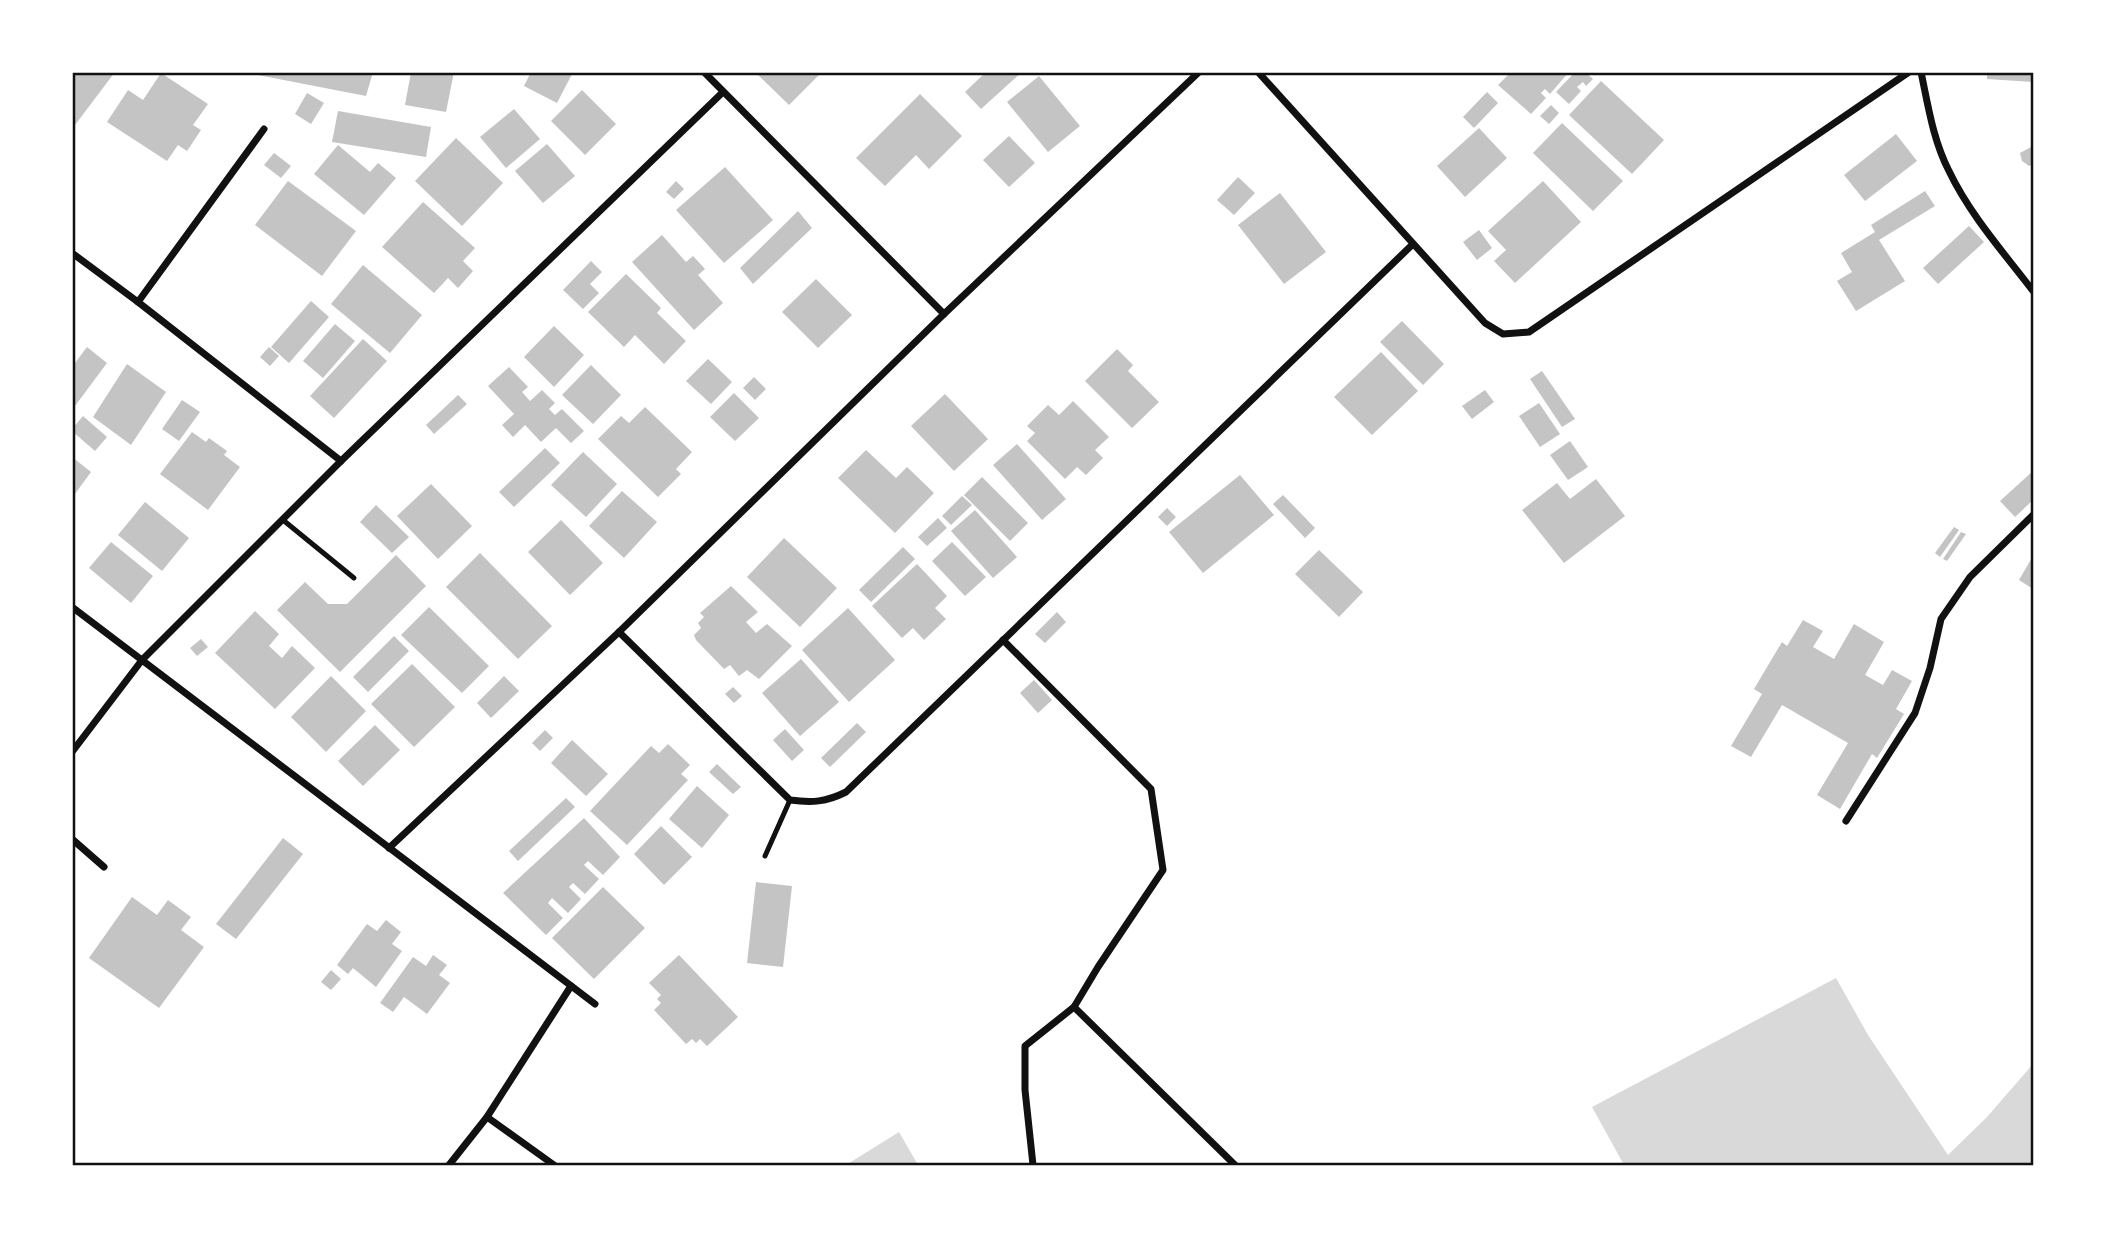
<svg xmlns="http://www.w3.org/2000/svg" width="2105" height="1237" font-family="Rubik,sans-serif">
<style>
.water{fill:#d9d9d9}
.building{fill:#c4c4c4}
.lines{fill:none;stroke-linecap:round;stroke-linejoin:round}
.service{stroke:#111;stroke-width:5}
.minor{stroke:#111;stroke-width:7}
.neatline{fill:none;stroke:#111;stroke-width:2.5}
</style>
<rect width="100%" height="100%" fill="#fff"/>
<g class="water">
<path d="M 1836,978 L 1868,1035 L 1948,1155 L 1987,1117 L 2033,1064 L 2033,1165 L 1624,1165 L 1592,1107 Z"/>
<path d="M 899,1132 L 918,1165 L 846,1165 Z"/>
</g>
<g class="building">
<path d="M 72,72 L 115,72 L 72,129 Z"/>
<path d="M 258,72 L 373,72 L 366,96 L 258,75 Z"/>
<path d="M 411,72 L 454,72 L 446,112 L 405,105 Z"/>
<path d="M 531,72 L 573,72 L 557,103 L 524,86 Z"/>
<path d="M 755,72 L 822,72 L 789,105 Z"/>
<path d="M 986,72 L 1022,72 L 981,109 L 965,92 Z"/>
<path d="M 1511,72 L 1566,72 L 1568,73 L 1550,94 L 1545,89 L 1541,93 L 1546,98 L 1531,114 L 1498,85 Z"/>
<path d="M 1575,72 L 1585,72 L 1593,79 L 1586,86 L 1583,82 L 1577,87 L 1581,91 L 1569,104 L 1556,92 Z"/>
<path d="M 1987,72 L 2033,72 L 2033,82 L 1987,79 Z"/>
<path d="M 161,73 L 208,104 L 193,125 L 201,130 L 187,151 L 178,145 L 167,161 L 107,122 L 128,90 L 143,100 Z"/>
<path d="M 1039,76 L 1080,126 L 1048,152 L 1007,102 Z"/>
<path d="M 1601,81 L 1664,140 L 1632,174 L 1569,115 Z"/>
<path d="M 582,90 L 616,124 L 585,155 L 551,121 Z"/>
<path d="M 1487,92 L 1498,103 L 1474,128 L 1463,117 Z"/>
<path d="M 307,93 L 324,103 L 311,124 L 295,114 Z"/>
<path d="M 920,94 L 962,136 L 929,169 L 916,155 L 885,186 L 856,158 Z"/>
<path d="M 1551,105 L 1559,113 L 1549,124 L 1540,116 Z"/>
<path d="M 514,109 L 540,139 L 506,168 L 480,137 Z"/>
<path d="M 338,111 L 431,127 L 426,157 L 332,142 Z"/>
<path d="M 1562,123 L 1623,181 L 1593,211 L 1533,153 Z"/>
<path d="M 1479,128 L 1507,158 L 1465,197 L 1437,166 Z"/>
<path d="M 1896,134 L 1917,161 L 1865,201 L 1844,175 Z"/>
<path d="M 1009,136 L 1035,163 L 1009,187 L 983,160 Z"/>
<path d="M 456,138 L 503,183 L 462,226 L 415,181 Z"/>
<path d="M 547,144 L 575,176 L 543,203 L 515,171 Z"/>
<path d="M 338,145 L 370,172 L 378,163 L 396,178 L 364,215 L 314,174 Z"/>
<path d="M 2033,146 L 2033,164 L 2029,166 L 2022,161 L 2020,153 Z"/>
<path d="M 274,153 L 291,166 L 281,178 L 264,165 Z"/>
<path d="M 725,167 L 773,220 L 724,263 L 676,210 Z"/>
<path d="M 1238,177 L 1255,193 L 1234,215 L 1217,200 Z"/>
<path d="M 288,181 L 356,231 L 322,276 L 255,225 Z"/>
<path d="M 676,181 L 684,189 L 674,199 L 666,192 Z"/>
<path d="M 1543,181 L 1581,222 L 1515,283 L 1494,261 L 1506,250 L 1488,231 Z"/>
<path d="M 1925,191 L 1935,206 L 1879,240 L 1905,281 L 1856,311 L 1837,281 L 1852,272 L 1841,253 L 1875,232 L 1871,225 Z"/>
<path d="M 1280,193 L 1326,252 L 1284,284 L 1238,225 Z"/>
<path d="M 423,202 L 475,248 L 463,261 L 473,271 L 458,288 L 448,278 L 434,293 L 382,247 Z"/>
<path d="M 798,211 L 812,228 L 753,284 L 740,268 Z"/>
<path d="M 1969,226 L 1984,242 L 1938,284 L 1923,268 Z"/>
<path d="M 1479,230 L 1492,248 L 1477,260 L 1463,242 Z"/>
<path d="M 662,235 L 686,262 L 693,256 L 705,269 L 698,275 L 723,303 L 694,330 L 632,262 Z"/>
<path d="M 591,261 L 602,272 L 590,284 L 599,293 L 583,309 L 563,290 Z"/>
<path d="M 363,265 L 422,315 L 390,353 L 331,304 Z"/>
<path d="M 626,274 L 661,308 L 657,313 L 686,341 L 664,364 L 635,335 L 624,347 L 588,312 Z"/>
<path d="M 816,279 L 852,315 L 818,348 L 782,312 Z"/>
<path d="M 311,301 L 329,317 L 289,363 L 271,347 Z"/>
<path d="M 1402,321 L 1444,364 L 1423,385 L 1380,342 Z"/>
<path d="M 335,324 L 355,341 L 323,378 L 303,361 Z"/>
<path d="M 554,326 L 584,355 L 554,387 L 524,357 Z"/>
<path d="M 363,339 L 387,361 L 334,418 L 310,396 Z"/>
<path d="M 87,347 L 107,363 L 72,410 L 72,367 Z"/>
<path d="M 269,347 L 279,356 L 270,366 L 260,357 Z"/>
<path d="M 1117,349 L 1133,365 L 1128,371 L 1159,402 L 1132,428 L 1085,381 Z"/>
<path d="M 1381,352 L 1418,391 L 1372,435 L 1334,397 Z"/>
<path d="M 708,359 L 732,382 L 711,404 L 686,381 Z"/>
<path d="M 127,364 L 166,392 L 131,445 L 93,417 Z"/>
<path d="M 591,365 L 621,395 L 593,424 L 562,395 Z"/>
<path d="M 509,367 L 528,387 L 522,392 L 530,401 L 542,390 L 555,403 L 549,409 L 555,415 L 562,409 L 584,431 L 571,443 L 556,428 L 541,442 L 525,425 L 513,437 L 502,425 L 514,414 L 488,386 Z"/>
<path d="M 1542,371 L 1575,419 L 1562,427 L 1530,379 Z"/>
<path d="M 754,377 L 766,389 L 755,400 L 743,388 Z"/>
<path d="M 1485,390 L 1494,402 L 1472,419 L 1462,406 Z"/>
<path d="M 734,393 L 759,418 L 735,441 L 710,417 Z"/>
<path d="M 945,394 L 988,439 L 954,471 L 911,426 Z"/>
<path d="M 458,395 L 467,404 L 434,434 L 426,425 Z"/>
<path d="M 182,400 L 200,412 L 179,441 L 162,429 Z"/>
<path d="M 1073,401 L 1109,437 L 1095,450 L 1103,458 L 1086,475 L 1077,467 L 1065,479 L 1027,441 L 1035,433 L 1027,426 L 1048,405 L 1059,415 Z"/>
<path d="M 1539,403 L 1560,434 L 1540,447 L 1519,416 Z"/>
<path d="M 645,407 L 692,452 L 676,469 L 681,474 L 658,497 L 598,439 L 621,416 L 629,423 Z"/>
<path d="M 83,416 L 107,437 L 95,451 L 72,431 L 72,429 Z"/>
<path d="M 192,432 L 206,442 L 209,438 L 227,451 L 224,455 L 240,467 L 208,510 L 160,474 Z"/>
<path d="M 1570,441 L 1588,467 L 1568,480 L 1550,455 Z"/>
<path d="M 1017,444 L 1066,499 L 1042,520 L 993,465 Z"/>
<path d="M 545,448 L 560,463 L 514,507 L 499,492 Z"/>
<path d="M 866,450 L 896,478 L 907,467 L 934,493 L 895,533 L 838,478 Z"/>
<path d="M 583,452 L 617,484 L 586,517 L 551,485 Z"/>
<path d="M 72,457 L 91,472 L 72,498 Z"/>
<path d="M 2033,471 L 2033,500 L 2015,517 L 2000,501 Z"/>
<path d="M 1240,475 L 1274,515 L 1203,573 L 1169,532 Z"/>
<path d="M 982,477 L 1028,523 L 1010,541 L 964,495 Z"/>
<path d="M 1596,479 L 1625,516 L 1564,563 L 1522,510 L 1557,483 L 1570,499 Z"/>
<path d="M 431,484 L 472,526 L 438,559 L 397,516 Z"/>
<path d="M 622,491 L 657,522 L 624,558 L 589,526 Z"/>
<path d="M 1283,495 L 1315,528 L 1305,538 L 1273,504 Z"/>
<path d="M 962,496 L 972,505 L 951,525 L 942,516 Z"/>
<path d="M 145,502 L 189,538 L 162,571 L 118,535 Z"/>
<path d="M 376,505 L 409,537 L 392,553 L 360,522 Z"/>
<path d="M 1167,508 L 1176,517 L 1167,526 L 1158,517 Z"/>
<path d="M 975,510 L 1017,557 L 993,578 L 951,531 Z"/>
<path d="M 938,518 L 947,528 L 927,546 L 918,537 Z"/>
<path d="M 561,520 L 603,563 L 570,595 L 528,552 Z"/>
<path d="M 1954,527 L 1959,530 L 1940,557 L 1935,553 Z"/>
<path d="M 1961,532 L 1966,534 L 1947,561 L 1943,559 Z"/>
<path d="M 784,538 L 837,588 L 800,627 L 747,577 Z"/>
<path d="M 111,542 L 153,576 L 131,603 L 89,568 Z"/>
<path d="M 952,542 L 986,577 L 965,596 L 932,561 Z"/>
<path d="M 903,547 L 915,559 L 871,602 L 859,590 Z"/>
<path d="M 1319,550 L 1363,592 L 1339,617 L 1295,574 Z"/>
<path d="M 480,553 L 552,626 L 518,659 L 446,587 Z"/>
<path d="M 396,555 L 426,586 L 340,672 L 277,610 L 305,582 L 328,604 L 347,604 Z"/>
<path d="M 2033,556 L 2033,589 L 2019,580 Z"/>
<path d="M 917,564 L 947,596 L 935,608 L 946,619 L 924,640 L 913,628 L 902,638 L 872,606 Z"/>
<path d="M 731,586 L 758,612 L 746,622 L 756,633 L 767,624 L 792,646 L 759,679 L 747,670 L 739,676 L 730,665 L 724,669 L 696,640 L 694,635 L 701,628 L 698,623 L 704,617 L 700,613 Z"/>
<path d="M 429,607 L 489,666 L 462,693 L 401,635 Z"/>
<path d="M 848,608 L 895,660 L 849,702 L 802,650 Z"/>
<path d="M 255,611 L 279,634 L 269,646 L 282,658 L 292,646 L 315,668 L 275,709 L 215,653 Z"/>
<path d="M 1057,612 L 1066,622 L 1045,643 L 1035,634 Z"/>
<path d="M 1803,620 L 1823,631 L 1813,647 L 1834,659 L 1854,624 L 1884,642 L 1865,675 L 1883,685 L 1892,670 L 1912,681 L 1896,709 L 1904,714 L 1877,758 L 1872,754 L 1840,809 L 1817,795 L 1848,743 L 1782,705 L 1751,757 L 1731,746 L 1762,694 L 1754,689 L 1782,642 L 1787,646 Z"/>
<path d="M 394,636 L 409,651 L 368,692 L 353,677 Z"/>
<path d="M 201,639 L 208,647 L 197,656 L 190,648 Z"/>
<path d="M 801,659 L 839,702 L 800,736 L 762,693 Z"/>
<path d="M 412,664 L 455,707 L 414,747 L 371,704 Z"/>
<path d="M 331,676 L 366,711 L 326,752 L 291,717 Z"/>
<path d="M 504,676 L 519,691 L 491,718 L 477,703 Z"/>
<path d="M 1034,680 L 1052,700 L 1038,713 L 1020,693 Z"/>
<path d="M 733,687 L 742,696 L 734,703 L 725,694 Z"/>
<path d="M 857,723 L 866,732 L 830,767 L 821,758 Z"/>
<path d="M 375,725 L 400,750 L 363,786 L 338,761 Z"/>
<path d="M 785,729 L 804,750 L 792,761 L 773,740 Z"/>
<path d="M 545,730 L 553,738 L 540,751 L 532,743 Z"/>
<path d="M 572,740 L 608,774 L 586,796 L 551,763 Z"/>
<path d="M 668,744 L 690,765 L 681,774 L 688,780 L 627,845 L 590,811 L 651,746 L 659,753 Z"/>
<path d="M 717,764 L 741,787 L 733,794 L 709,772 Z"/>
<path d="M 697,786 L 729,815 L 702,848 L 669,819 Z"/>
<path d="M 566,798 L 575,807 L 518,861 L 509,851 Z"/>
<path d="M 584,818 L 620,857 L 603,875 L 588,861 L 584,865 L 599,879 L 585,894 L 573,883 L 569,887 L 581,899 L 568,913 L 552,898 L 548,903 L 563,918 L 546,935 L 503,893 Z"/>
<path d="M 661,826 L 692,857 L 664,885 L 634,854 Z"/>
<path d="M 283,838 L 303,854 L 236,939 L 216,924 Z"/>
<path d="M 756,882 L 792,886 L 783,967 L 747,963 Z"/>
<path d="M 603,887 L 645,928 L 594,979 L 552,938 Z"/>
<path d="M 132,897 L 157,915 L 168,900 L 191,917 L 181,930 L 204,947 L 159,1008 L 89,958 Z"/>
<path d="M 386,920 L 401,932 L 392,944 L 402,951 L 376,987 L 353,968 L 348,974 L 337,965 L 367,924 L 377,931 Z"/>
<path d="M 433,955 L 447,965 L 439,975 L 450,983 L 427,1014 L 404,997 L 393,1012 L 380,1003 L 413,957 L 426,966 Z"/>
<path d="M 679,955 L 738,1017 L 707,1046 L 700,1039 L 696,1043 L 692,1039 L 686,1044 L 654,1010 L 661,1003 L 657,999 L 661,995 L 649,983 Z"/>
<path d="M 331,970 L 341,979 L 331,990 L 321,982 Z"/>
</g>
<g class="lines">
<g class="service">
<path d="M 283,520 L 354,578"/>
<path d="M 765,856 L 790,800"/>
</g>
<g class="minor">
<path d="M 704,72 L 944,314"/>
<path d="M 1258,72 L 1485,323 L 1503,334 L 1529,332 L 1909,72"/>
<path d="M 1921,72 C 1928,105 1933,140 1949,171 C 1970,215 2004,253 2033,291"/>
<path d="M 72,253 L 138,302 L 341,461"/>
<path d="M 138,302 L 264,129"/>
<path d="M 72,607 L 595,1004"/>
<path d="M 619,632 L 790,800 C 812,803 826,802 846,792 L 1413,244"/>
<path d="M 1003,640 L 1151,789 L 1163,870 L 1098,967 L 1074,1007 L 1025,1046 L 1025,1090 L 1033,1165"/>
<path d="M 72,752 L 142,660 L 341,461 L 723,92"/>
<path d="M 1846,821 L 1915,713 L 1930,668 L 1941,619 L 1970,577 L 2033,515"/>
<path d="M 72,839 L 104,867"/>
<path d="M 389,848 L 619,632 L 944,314 L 1199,72"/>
<path d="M 1074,1007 L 1235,1165"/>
<path d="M 487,1117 L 554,1165"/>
<path d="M 449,1165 L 487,1117 L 571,986"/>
</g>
</g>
<rect width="2105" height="1237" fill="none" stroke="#ffffff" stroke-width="147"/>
<rect x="74" y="74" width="1958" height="1090" class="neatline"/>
</svg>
